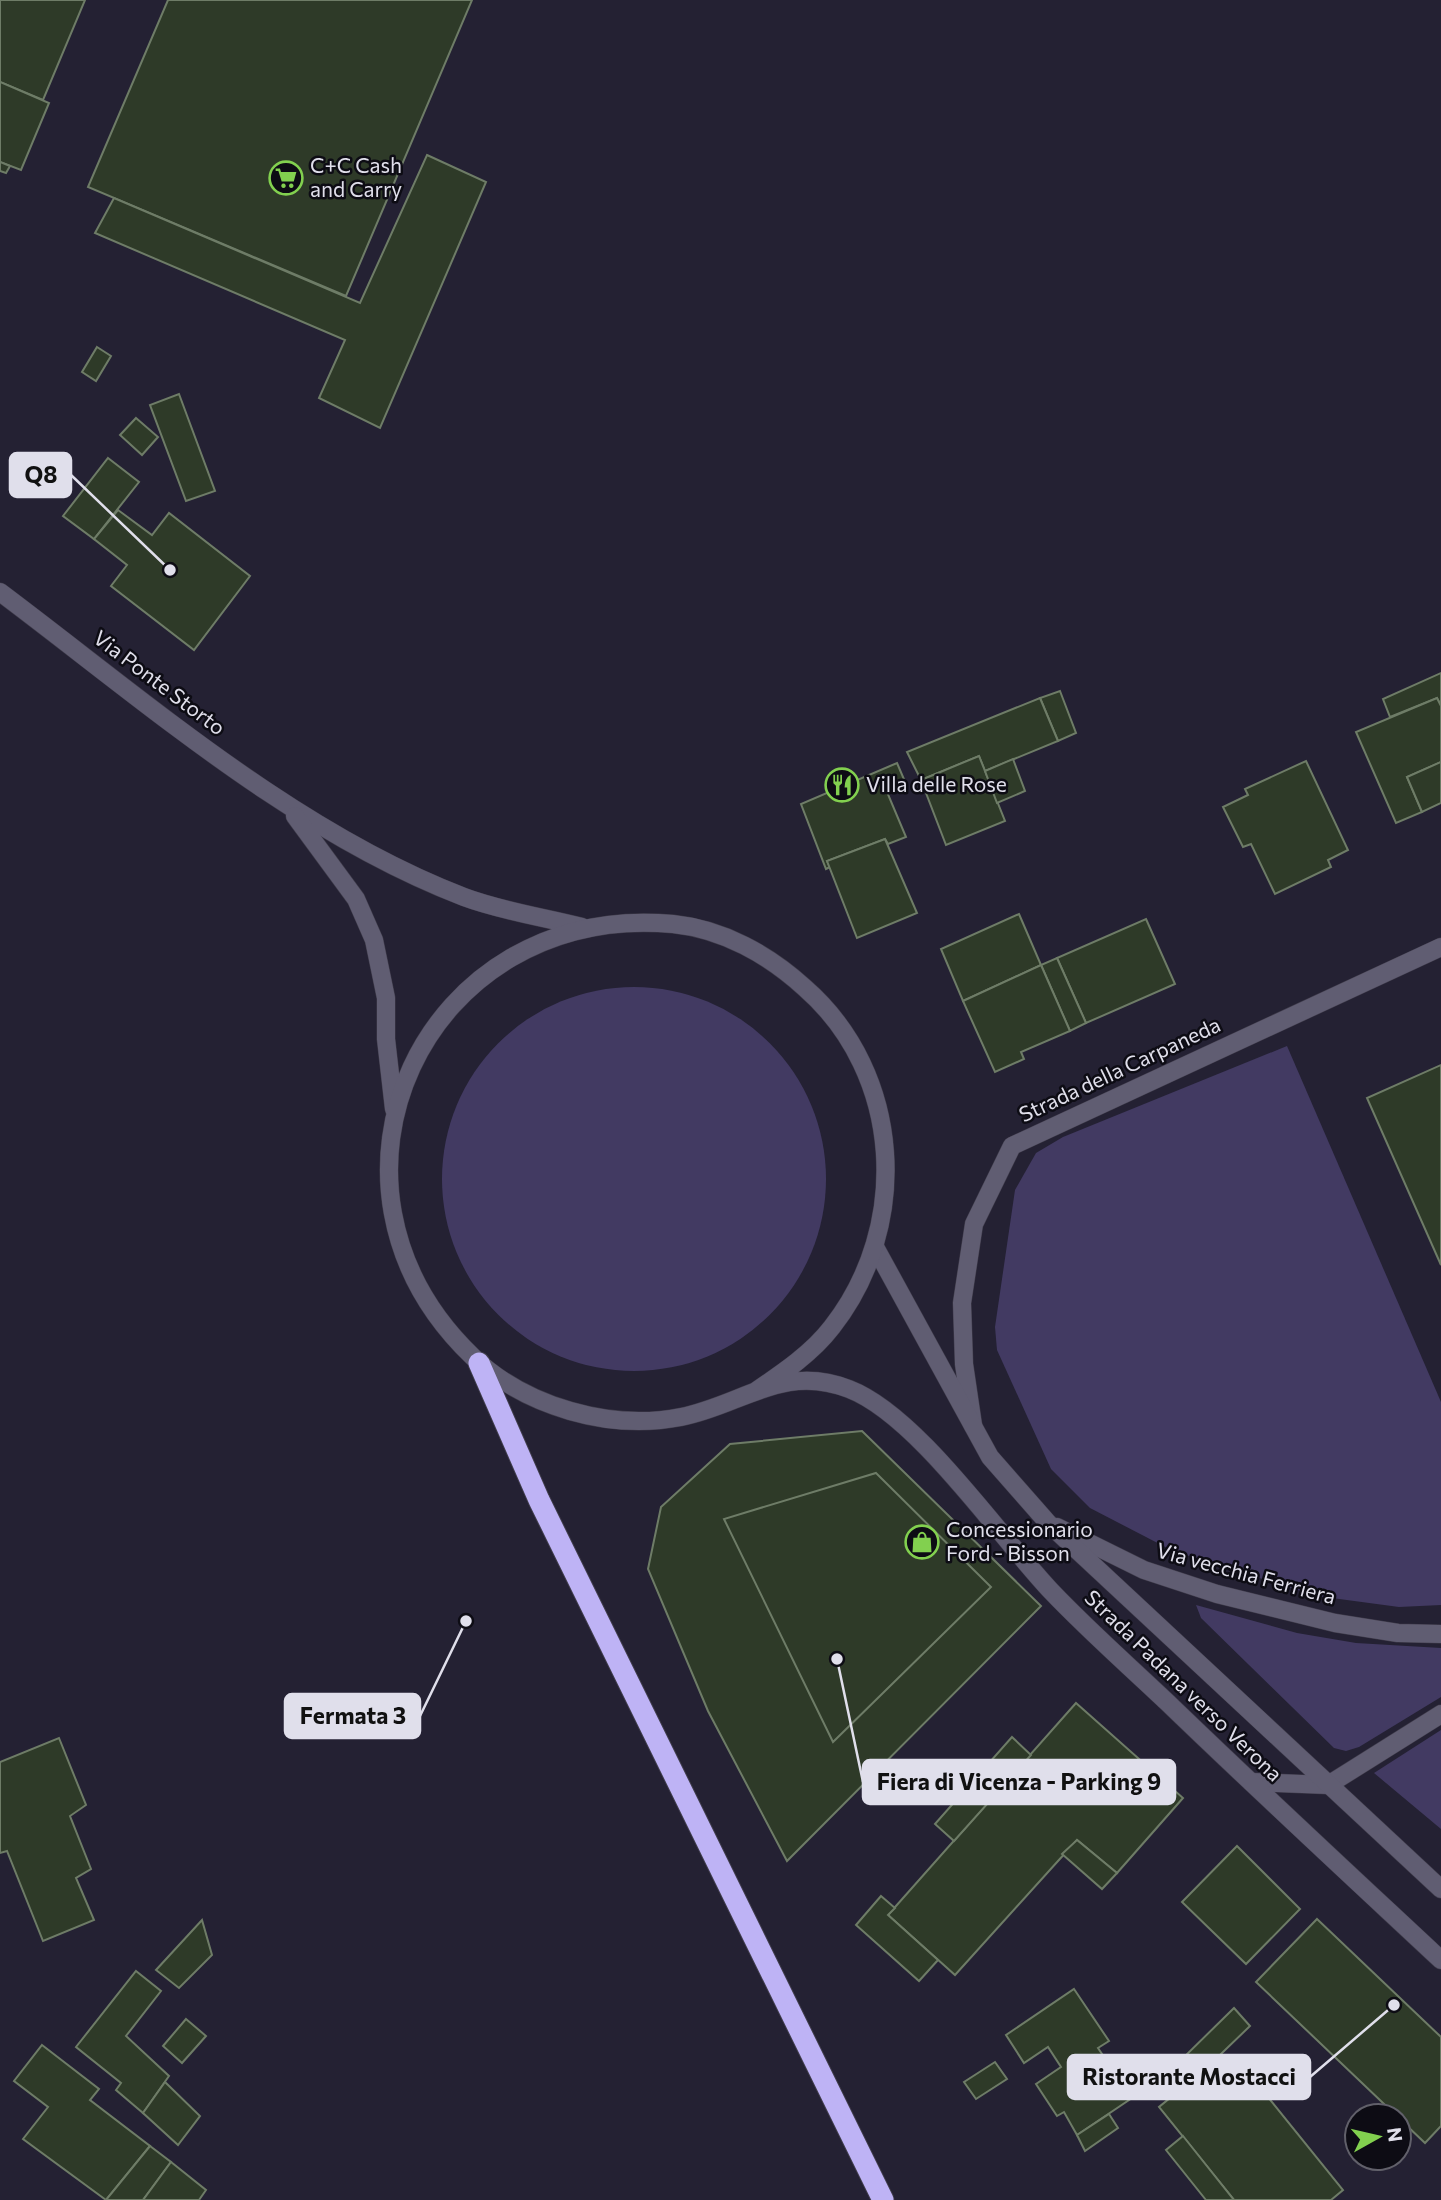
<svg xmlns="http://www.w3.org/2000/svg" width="1441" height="2200" font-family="Commissioner,sans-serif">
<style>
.green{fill:#423a62}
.building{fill:#2e3a28;stroke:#6e7c67;stroke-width:2}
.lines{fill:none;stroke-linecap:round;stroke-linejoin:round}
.street-casing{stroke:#403d4c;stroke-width:19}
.secondary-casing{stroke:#403d4c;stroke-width:19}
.highway-casing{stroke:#403d4c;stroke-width:23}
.street{stroke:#605d72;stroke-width:18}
.secondary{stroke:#605d72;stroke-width:18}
.highway{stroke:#beb3f5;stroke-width:21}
.labels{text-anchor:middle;stroke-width:5;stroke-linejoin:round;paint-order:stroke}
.poi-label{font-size:21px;fill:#e0dfeb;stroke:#0d0c14;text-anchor:start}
.street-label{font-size:21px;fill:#e0dfeb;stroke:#0d0c14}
.leader{fill:none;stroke:#e0dfeb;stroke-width:2.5}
.callout-dot{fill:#e0dfeb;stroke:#0d0c14;stroke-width:2.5}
.callout{fill:#e0dfeb;stroke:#e0dfeb;stroke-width:2.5}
.callout-label{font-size:23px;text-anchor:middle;font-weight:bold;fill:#111}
</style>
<rect width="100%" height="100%" fill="#242133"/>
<g class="green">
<circle cx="634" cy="1179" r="192"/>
<path d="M 1287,1046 L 1441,1402 L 1441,1605 L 1399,1607 L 1317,1596 L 1173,1551 L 1090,1508 L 1051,1469 L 997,1350 L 995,1327 L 1015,1190 L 1036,1153 L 1063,1137 Z"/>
<path d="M 1196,1605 L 1297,1633 L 1356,1643 L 1441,1648 L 1441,1697 L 1359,1747 L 1346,1751 L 1334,1748 L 1201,1618 Z"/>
<path d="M 1441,1730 L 1441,1829 L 1374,1773 Z"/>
</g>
<g class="building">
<path d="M 0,0 L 85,0 L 43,100 L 0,82 Z"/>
<path d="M 168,0 L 472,0 L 346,296 L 88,187 Z"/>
<path d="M 0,82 L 49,103 L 21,170 L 0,162 Z"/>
<path d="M 427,155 L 486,182 L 380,428 L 319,398 L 345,340 L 95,233 L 114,198 L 360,303 Z"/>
<path d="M 0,162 L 10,166 L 6,173 L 0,171 Z"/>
<path d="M 97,347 L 111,356 L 96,381 L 82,372 Z"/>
<path d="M 179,394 L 215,491 L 186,501 L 150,405 Z"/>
<path d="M 136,418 L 158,437 L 142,455 L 120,435 Z"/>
<path d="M 108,458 L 139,482 L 94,539 L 63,516 Z"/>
<path d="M 118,510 L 152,535 L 169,513 L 250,576 L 194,650 L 111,586 L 127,565 L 94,539 Z"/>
<path d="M 1441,673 L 1441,706 L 1437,698 L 1390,717 L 1383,699 Z"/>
<path d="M 1060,691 L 1076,733 L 1058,741 L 1040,698 Z"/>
<path d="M 1040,698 L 1058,741 L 985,771 L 979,756 L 921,780 L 907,752 Z"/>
<path d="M 1437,698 L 1441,706 L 1441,762 L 1407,777 L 1422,812 L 1396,823 L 1356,732 Z"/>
<path d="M 979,756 L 1005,821 L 946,845 L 921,780 Z"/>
<path d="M 1013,759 L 1025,791 L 997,803 L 985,771 Z"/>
<path d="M 1306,761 L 1348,850 L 1328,860 L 1331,867 L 1275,894 L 1251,844 L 1243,847 L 1223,807 L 1248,795 L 1245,789 Z"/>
<path d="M 1441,762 L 1441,803 L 1422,812 L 1407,777 Z"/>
<path d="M 897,763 L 906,784 L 887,792 L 906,837 L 888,844 L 885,839 L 827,861 L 830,867 L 826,869 L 801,804 Z"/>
<path d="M 885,839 L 917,913 L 857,938 L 827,861 Z"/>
<path d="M 1019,914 L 1041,965 L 963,1001 L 941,949 Z"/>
<path d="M 1146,919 L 1175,984 L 1086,1023 L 1057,958 Z"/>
<path d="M 1057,958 L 1086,1023 L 1070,1031 L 1041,965 Z"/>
<path d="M 1041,965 L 1070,1031 L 1021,1052 L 1024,1059 L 995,1072 L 963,1001 Z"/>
<path d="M 1441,1065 L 1441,1265 L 1367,1098 Z"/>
<path d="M 862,1431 L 1041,1606 L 787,1861 L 708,1711 L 648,1569 L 661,1507 L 730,1444 Z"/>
<path d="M 876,1473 L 991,1587 L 833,1742 L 724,1519 Z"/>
<path d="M 1076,1703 L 1183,1798 L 1117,1873 L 1077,1840 L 955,1975 L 888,1915 Z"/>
<path d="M 1012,1737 L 1031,1755 L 954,1841 L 935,1824 Z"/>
<path d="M 59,1738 L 86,1805 L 70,1816 L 91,1869 L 76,1878 L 94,1920 L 43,1941 L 7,1851 L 0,1853 L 0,1762 Z"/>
<path d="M 1077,1840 L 1117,1873 L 1102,1889 L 1062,1854 Z"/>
<path d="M 1237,1846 L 1300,1909 L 1246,1964 L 1182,1902 Z"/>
<path d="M 881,1896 L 895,1908 L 888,1915 L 938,1960 L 919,1981 L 856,1925 Z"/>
<path d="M 1317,1919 L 1441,2037 L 1441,2126 L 1425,2143 L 1256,1982 Z"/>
<path d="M 202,1920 L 212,1955 L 179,1988 L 156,1970 Z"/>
<path d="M 136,1971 L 161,1991 L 126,2036 L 169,2076 L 143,2113 L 116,2090 L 121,2083 L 76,2047 Z"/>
<path d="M 1074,1989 L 1109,2041 L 1098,2048 L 1132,2098 L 1077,2135 L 1064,2112 L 1057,2116 L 1036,2084 L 1061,2067 L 1048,2047 L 1024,2063 L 1006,2035 Z"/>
<path d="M 1234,2008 L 1250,2026 L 1195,2079 L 1180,2061 Z"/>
<path d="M 186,2019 L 206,2036 L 182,2063 L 163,2046 Z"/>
<path d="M 42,2045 L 99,2089 L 90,2100 L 150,2146 L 106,2200 L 23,2139 L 48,2107 L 14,2081 Z"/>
<path d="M 1217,2060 L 1243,2090 L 1255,2081 L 1343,2190 L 1331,2200 L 1234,2200 L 1159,2107 Z"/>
<path d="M 995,2062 L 1007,2079 L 976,2099 L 964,2082 Z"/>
<path d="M 165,2082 L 200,2116 L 178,2145 L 143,2113 Z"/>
<path d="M 1109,2114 L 1118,2128 L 1085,2151 L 1077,2135 Z"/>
<path d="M 1183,2136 L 1234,2200 L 1206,2200 L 1166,2150 Z"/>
<path d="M 150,2146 L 171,2162 L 143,2200 L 106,2200 Z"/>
<path d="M 171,2162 L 206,2190 L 199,2200 L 143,2200 Z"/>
</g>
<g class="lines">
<defs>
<g id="street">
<path d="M 973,1425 L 964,1364 L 962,1303 L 974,1224 L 1012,1146 L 1441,947"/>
<path d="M 1057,1527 L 1144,1570 L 1217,1594 L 1335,1623 L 1398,1633 L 1441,1634"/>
<path d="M 1251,1782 L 1328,1785 L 1441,1714"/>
</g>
<g id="secondary">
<path d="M 0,592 C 144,700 294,832 464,897 C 501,911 543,917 582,927"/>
<path d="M 295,816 L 356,899 L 374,940 L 386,998 L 386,1039 L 394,1109"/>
<path d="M 875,1247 L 990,1457 L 1048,1523 L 1441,1889"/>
<path d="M 756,1391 C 784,1372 812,1353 832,1327 C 911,1226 903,1074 805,988 C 769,955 723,929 673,924 C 424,901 292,1184 473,1357 C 526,1407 610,1431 681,1417 C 742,1405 783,1363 849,1389 C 917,1415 999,1536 1051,1591 C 1088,1630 1129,1666 1168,1703 C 1258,1790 1350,1875 1441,1960"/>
</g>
<path id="highway" d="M 479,1363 L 539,1500 L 883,2200"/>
</defs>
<use href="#street" class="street-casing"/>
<use href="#secondary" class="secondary-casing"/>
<use href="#highway" class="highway-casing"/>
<use href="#street" class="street"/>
<use href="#secondary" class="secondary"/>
<use href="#highway" class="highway"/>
</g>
<defs>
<symbol id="supermarket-ring" viewBox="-11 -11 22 22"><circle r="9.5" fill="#0d0c14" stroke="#82d04f" stroke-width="1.5"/><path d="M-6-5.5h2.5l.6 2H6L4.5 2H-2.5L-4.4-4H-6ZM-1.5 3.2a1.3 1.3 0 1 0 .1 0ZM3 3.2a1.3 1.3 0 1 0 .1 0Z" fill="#82d04f"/></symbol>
<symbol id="restaurant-ring" viewBox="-11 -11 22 22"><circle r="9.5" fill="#0d0c14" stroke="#82d04f" stroke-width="1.5"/><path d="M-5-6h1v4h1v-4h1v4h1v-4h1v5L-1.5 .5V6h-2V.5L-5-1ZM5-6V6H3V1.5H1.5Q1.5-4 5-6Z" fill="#82d04f"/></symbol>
<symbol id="shop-ring" viewBox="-11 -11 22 22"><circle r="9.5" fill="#0d0c14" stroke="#82d04f" stroke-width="1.5"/><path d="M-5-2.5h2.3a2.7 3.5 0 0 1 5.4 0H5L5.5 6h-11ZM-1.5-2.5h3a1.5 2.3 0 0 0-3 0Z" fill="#82d04f"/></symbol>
</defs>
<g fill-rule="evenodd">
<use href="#supermarket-ring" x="267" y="159" width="38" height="38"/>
<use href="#restaurant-ring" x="823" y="766" width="38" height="38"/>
<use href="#shop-ring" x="903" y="1523" width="38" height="38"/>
</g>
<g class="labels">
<g class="poi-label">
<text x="310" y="173">C+C Cash<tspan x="310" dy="24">and Carry</tspan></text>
<text x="866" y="792">Villa delle Rose</text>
<text x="946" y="1537">Concessionario<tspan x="946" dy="24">Ford - Bisson</tspan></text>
</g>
<g class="street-label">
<text transform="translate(159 683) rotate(37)" y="7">Via Ponte Storto</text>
<text transform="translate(1120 1070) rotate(-25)" y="7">Strada della Carpaneda</text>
<text transform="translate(1246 1574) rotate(15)" y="7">Via vecchia Ferriera</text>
<text transform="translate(1183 1686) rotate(44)" y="7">Strada Padana verso Verona</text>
</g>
</g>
<path class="leader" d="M170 570L71 475M466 1621L420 1716M837 1659L863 1782M1394 2005L1310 2077"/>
<g class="callout-dot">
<circle cx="170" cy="570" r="7"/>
<circle cx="466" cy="1621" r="7"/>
<circle cx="837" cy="1659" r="7"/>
<circle cx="1394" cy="2005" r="7"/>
</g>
<g class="callout">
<rect x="10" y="453" width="61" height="44" rx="7"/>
<rect x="285" y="1694" width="135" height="44" rx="7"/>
<rect x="863" y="1760" width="312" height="44" rx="7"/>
<rect x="1068" y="2055" width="242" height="44" rx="7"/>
</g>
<g class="callout-label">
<text x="41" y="483">Q8</text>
<text x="353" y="1724">Fermata 3</text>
<text x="1019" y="1790">Fiera di Vicenza - Parking 9</text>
<text x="1189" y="2085">Ristorante Mostacci</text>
</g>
<g transform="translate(1378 2137) rotate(82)"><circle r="33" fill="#0d0c14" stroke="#61606a" stroke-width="2"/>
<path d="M0-5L12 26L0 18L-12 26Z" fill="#82d04f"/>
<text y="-10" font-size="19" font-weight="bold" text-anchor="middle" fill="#e0dfeb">N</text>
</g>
</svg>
